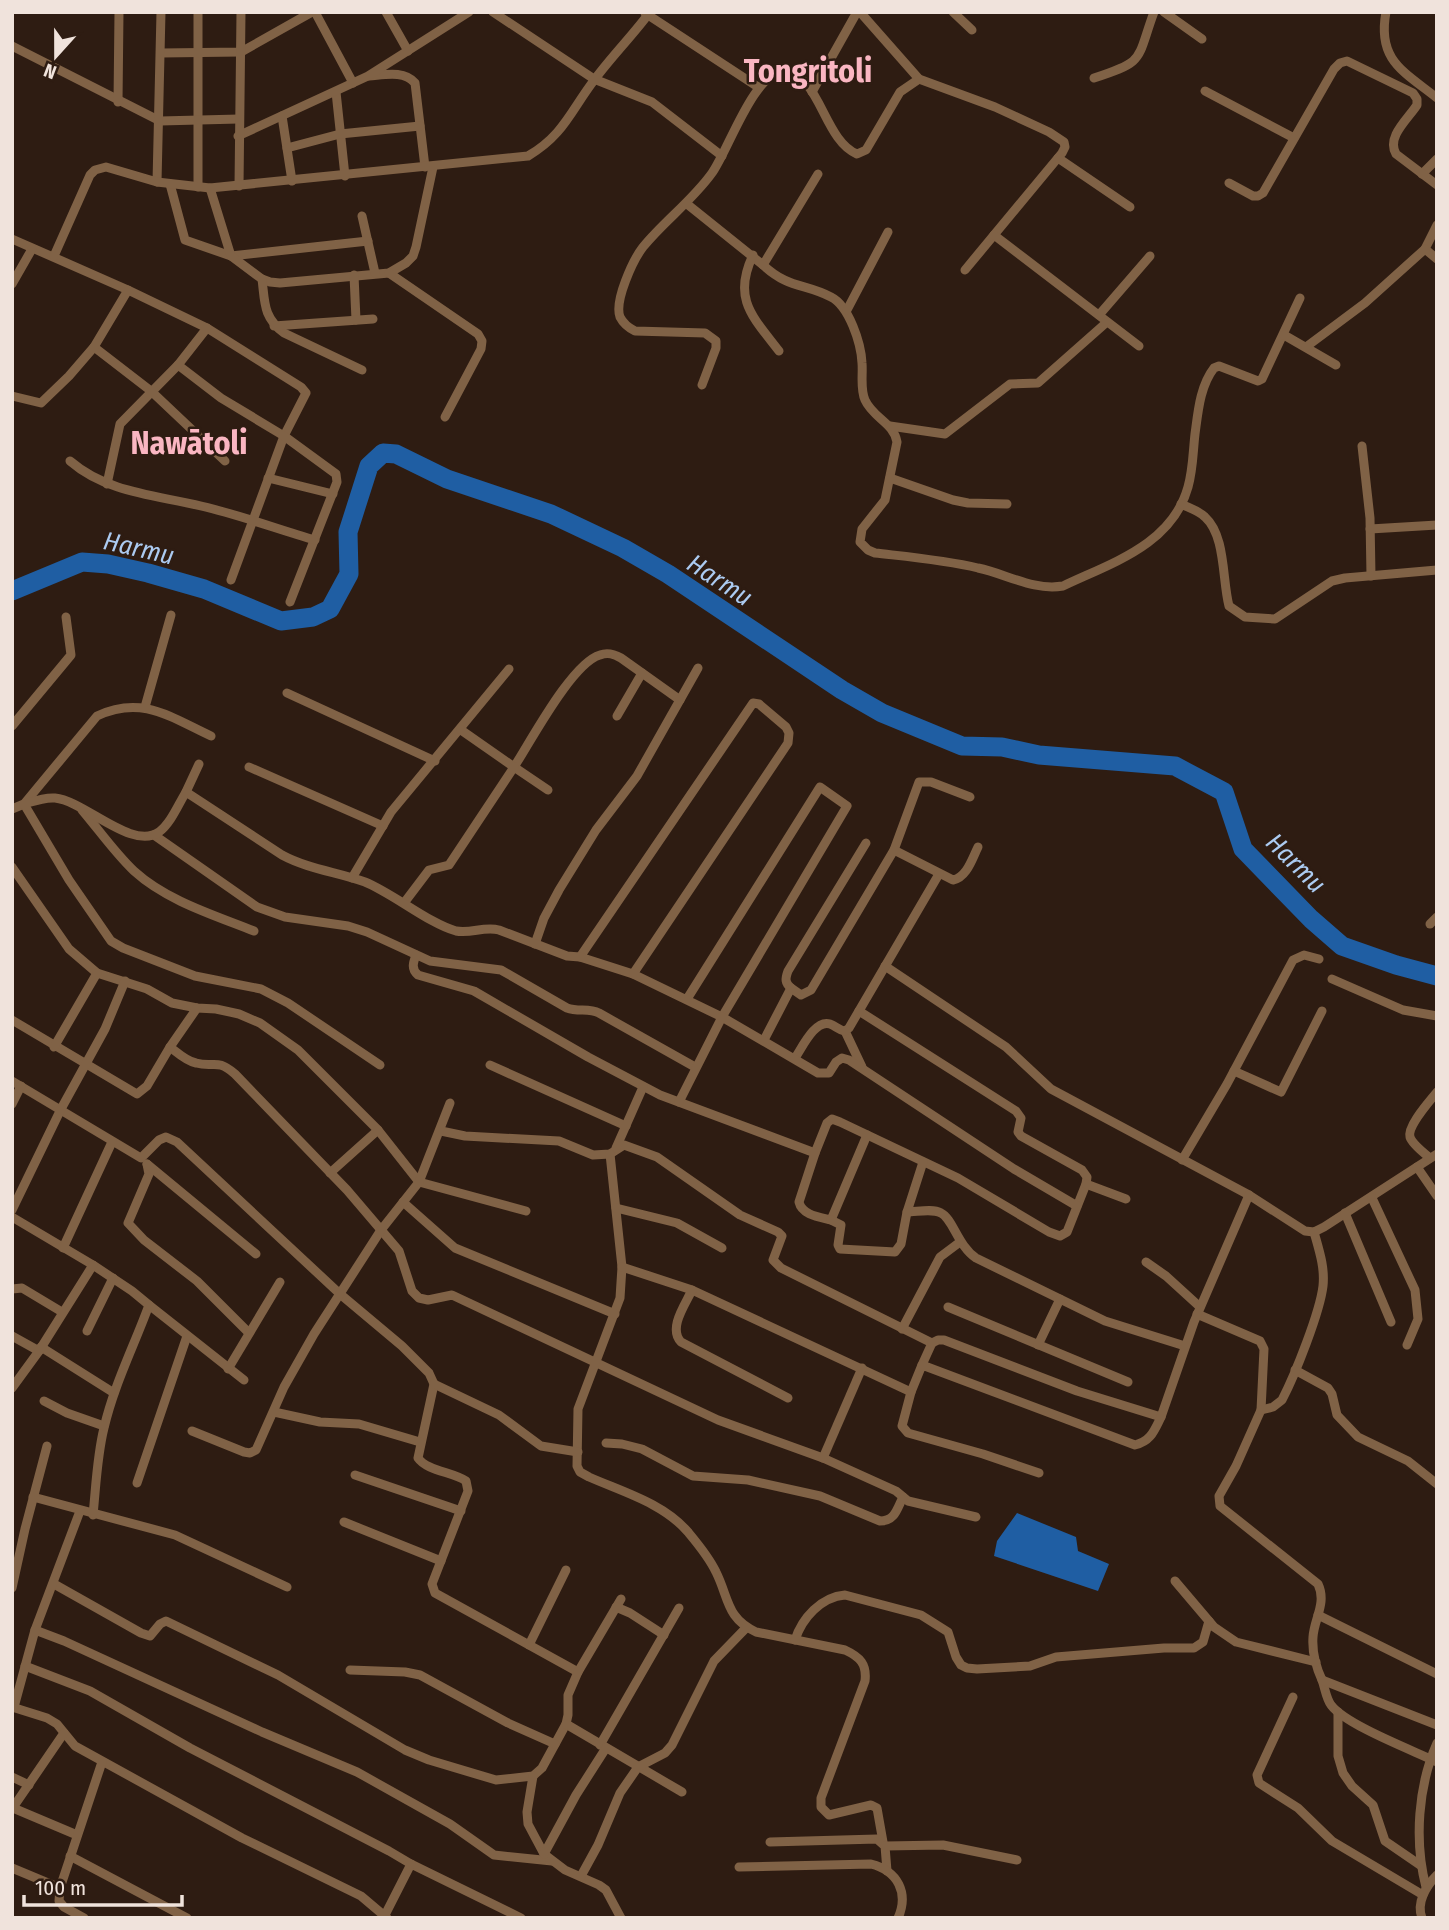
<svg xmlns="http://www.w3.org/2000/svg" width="1449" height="1930" font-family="'Fira Sans Condensed',sans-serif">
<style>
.water{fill:#1f5ea3}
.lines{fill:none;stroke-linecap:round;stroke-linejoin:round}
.river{stroke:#1f5ea3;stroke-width:19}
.street{stroke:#806246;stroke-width:9}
.labels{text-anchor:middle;stroke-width:5;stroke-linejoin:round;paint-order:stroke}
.water-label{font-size:26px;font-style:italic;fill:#accbf1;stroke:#2e1c12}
.district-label{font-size:32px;font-weight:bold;fill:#fab6c2;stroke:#2e1c12}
</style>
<rect width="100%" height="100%" fill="#2e1c12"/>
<path class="water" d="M 1017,1513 L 1076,1537 L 1078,1551 L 1109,1564 L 1098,1591 L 994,1556 L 997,1541 Z"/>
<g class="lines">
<path class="river" d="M 12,591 L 82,562 L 108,564 L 148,573 L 204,589 L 281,621 L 313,617 L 330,609 L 349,574 L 348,532 L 369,466 L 383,453 L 396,454 L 447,479 L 551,514 L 623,548 L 668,574 L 842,690 L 882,713 L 962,746 L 1002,747 L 1039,755 L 1175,766 L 1224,792 L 1243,849 L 1311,919 L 1342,946 L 1396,965 L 1437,976"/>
<g class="street">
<path d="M 198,12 L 198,187"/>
<path d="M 315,12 L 353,83"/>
<path d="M 386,12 L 408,51"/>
<path d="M 493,12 L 594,79 L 652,102 L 722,156"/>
<path d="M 860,12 L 919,79 L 995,107 L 1049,132 L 1064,142 L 1065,147 L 1062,153 L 965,270"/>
<path d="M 953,12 L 972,30"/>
<path d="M 1164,12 L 1202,39"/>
<path d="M 1386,12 C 1377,60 1403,71 1437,98"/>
<path d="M 645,13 L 758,87"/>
<path d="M 12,46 L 160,121 L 239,119"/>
<path d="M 161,53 L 241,52 L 312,12"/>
<path d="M 369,76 C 384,75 404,70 415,83 L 425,167"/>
<path d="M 1094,78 C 1146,61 1136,61 1154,12"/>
<path d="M 1205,91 L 1294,138"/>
<path d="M 336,92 L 345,176"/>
<path d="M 812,92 L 857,12"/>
<path d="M 118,102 L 119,12"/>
<path d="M 282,116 L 292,181"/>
<path d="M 238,136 L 368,76 L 469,12"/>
<path d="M 287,148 L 340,134 L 420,126"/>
<path d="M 1058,158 L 1130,207"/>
<path d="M 1422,174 L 1437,159"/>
<path d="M 157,182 L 161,12"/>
<path d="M 1229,183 L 1253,196 L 1258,196 L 1263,193 L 1334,69 L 1340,63 L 1347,61 L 1413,93 L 1417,99 L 1417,105 C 1408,119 1386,137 1396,154 L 1437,185"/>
<path d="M 170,184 L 185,240 L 231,256 L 368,241"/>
<path d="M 239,186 L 241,12"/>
<path d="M 210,188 L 231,256 L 262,279 L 270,282 L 280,283 L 389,273 L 406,263 L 413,256 L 416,247 L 433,167"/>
<path d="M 687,204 L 763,265 L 818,174"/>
<path d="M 362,216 L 375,273"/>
<path d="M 1437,225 L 1425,249 L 1437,259"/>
<path d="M 994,235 L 1139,346"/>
<path d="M 12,239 L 128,290 L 207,328 L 301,387 L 306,393 L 284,436 L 231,580"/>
<path d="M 753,255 C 732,299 753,317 779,351"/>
<path d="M 54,256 L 90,175 L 95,170 L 106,167 L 157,182 L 210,188 L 528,156 C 564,135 571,110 595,79 C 612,56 633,35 650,12"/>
<path d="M 763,265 C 789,289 804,283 831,297 C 849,306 861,343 862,363 C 863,375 860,389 865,400 C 873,418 894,423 897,442 L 885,500 L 862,529 L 860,542 L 868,550 L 875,553 C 910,557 945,560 978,568 C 1007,574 1033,591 1063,586 C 1111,563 1172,545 1188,487 C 1193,470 1193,451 1195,434 C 1198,412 1200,386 1214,368 L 1219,366 L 1258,381 L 1262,379 L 1300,298"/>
<path d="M 389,273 L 478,334 L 482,341 L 481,349 L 445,417"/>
<path d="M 354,275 L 356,320"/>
<path d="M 262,279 C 265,303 263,317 284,333 L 362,370"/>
<path d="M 12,284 L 32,249"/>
<path d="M 847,310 L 888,232"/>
<path d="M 1099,315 L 1150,256"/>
<path d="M 274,326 L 373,319"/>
<path d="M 1284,335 L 1336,365"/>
<path d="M 94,347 L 151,391 L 225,461"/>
<path d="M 1306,347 L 1365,303 L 1425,249"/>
<path d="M 178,365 L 221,398 L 284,436 L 336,474 L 337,482 L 290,602"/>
<path d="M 702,385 L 716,348 L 716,341 L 705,333 L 635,331 C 629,328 623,323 620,317 C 614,301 633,260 643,247 C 664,221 692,201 712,173 C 728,151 754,72 783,72 C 820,72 823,140 857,154 L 866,150 L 900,92 L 919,79"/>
<path d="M 12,396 L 41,403 L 69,376 L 94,347 L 128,290"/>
<path d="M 890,426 L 945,434 L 1010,384 L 1038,383 L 1107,322"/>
<path d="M 1362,446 L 1370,518 L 1371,576"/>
<path d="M 70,461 C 107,493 156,495 201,506 C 240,515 277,529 315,540"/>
<path d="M 268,478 L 333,494"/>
<path d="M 890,478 L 953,500 L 968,503 L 1007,504"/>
<path d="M 107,484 L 120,424 L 178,365 L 207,328"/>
<path d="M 1181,504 C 1189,508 1199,511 1205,517 C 1226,536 1222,580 1229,606 L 1245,617 L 1275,619 L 1332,581 L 1345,578 L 1437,570"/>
<path d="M 1370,529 L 1437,525"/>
<path d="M 287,693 L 435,761"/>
<path d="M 145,707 L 171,615"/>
<path d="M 617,716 L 642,673"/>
<path d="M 12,726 L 71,655 L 66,617"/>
<path d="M 249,767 L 383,826"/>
<path d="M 548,790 L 514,767 C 531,741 572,663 600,655 C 608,652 614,654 621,658 L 680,700"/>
<path d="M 186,792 L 199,764"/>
<path d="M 12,809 L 24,804 L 97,716 C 142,695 170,717 211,736"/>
<path d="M 82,810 C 99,830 115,853 134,871 C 167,901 214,915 254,931"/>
<path d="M 154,835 L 257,907 L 285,917 L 348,926 L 367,932 L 430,961 L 501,970 L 567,1008 C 578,1012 589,1008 599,1013 L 695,1067"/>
<path d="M 894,850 L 953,880 C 967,877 972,859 978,847"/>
<path d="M 12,867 L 69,949 L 97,973 L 147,989 L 172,1003 L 197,1008 L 216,1009 L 239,1014 L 260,1023 L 298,1050 L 378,1130 L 419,1182 L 526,1211"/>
<path d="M 352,878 L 391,812 L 509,669"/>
<path d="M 404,903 L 429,870 L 449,865 L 514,767 L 461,730"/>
<path d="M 1430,924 L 1437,917"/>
<path d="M 535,944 L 544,918 L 559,890 L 596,830 L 637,776 L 698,668"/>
<path d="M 416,955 C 413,963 411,969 418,975 L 474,991 L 588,1057 L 660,1095 L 815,1153 L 827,1123 L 832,1119 L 840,1122 L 958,1178 L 1049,1232 L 1060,1236 L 1067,1232 L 1086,1184 L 1087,1177 L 1082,1170 L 1021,1136 L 1018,1132 L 1021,1118 L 1016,1111 L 859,1011"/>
<path d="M 580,957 L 753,703 L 759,704 L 786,727 L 789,733 L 788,743 L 633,974"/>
<path d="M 885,966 L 1006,1047 L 1051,1089 L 1249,1195 L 1305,1231 L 1314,1232 L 1324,1227 L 1437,1154"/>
<path d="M 1332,979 L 1403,1010 L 1437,1016"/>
<path d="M 791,988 C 785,983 785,979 788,971 L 866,843"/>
<path d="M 12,1020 L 137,1094 L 147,1086 L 170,1047 L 197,1008"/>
<path d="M 845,1031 L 862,1067"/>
<path d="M 764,1040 L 791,988 L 801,995 L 811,990 L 894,850 L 919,782 L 931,782 L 970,797"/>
<path d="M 54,1047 L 97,973"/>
<path d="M 170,1047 C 178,1053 186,1061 196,1063 C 215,1068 216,1058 235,1074 L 347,1190 L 399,1251 L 412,1291 L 419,1298 L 428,1300 L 452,1295 L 718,1420 L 823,1458 L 896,1491 L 908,1501 L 976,1517"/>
<path d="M 795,1058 C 802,1048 815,1019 830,1024 C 836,1026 838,1030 845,1031 L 849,1028 L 939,874"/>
<path d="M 380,1065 L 288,1003 L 261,989 L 195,976 L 123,948 L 111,941 L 69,880 L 24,804 C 34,801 45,797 55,798 C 85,801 132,851 159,832 C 171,823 178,805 186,792 L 282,855 C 308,869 337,872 365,882 C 394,894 428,923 456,931 C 471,934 484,926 499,930 L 567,956 L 580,957 L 633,974 L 722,1017 L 847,806 L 820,787 L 687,999"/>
<path d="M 490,1065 L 626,1126"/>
<path d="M 1234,1071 L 1281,1092 L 1322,1011"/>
<path d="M 12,1081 L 141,1158 L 159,1140 L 166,1137 L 177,1142 L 340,1294 L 402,1346 L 429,1373 L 434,1384 L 418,1458 C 427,1471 453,1472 466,1481 L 468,1491 L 432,1584 L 435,1593 L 578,1672"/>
<path d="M 679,1102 L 722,1017 L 818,1073 L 829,1073 L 836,1062 L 842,1058 L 849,1060 L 1014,1169 L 1077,1206"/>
<path d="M 12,1104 L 21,1086"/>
<path d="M 441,1131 L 465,1136 L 559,1141 L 593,1155 L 610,1154 L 624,1145 L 657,1157 L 740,1215 L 778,1232 L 782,1236 L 773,1260 L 781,1268 L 932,1343 L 922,1365"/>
<path d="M 616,1148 L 643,1087"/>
<path d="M 815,1153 L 799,1202 C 802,1215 819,1217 831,1220 L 867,1135"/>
<path d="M 610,1154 L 622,1267 L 620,1298 L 578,1409 L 577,1466 L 580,1472 L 589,1477 C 623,1492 663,1503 688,1532 C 698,1544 709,1557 716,1572 C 729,1598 726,1618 756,1632 L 845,1650 C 860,1657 867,1664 865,1681 L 821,1798 L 821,1807 L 829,1815 L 871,1805 L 877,1808 L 883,1842"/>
<path d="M 1430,1158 C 1424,1153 1412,1144 1410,1137 C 1407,1126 1430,1101 1437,1092"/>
<path d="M 1182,1160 L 1227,1084 L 1293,960 L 1304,955 L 1319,959"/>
<path d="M 147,1164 L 149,1174 L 128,1223 L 144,1240 L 197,1281 L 249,1333"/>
<path d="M 147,1164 L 256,1254"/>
<path d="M 1417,1167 L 1437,1196"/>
<path d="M 330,1173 L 378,1130"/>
<path d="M 1086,1184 L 1126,1199"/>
<path d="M 1372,1198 L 1415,1290 L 1418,1319 L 1407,1345"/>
<path d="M 403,1202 L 455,1248 L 615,1314"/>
<path d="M 616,1208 L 677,1223 L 722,1248"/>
<path d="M 12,1210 L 61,1109 L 105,1029 L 125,981"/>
<path d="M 907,1212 C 917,1212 932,1208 941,1213 C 953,1219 958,1246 976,1258 L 1105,1321 L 1185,1346"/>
<path d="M 1345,1213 L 1391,1322"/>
<path d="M 12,1217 L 93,1265 L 132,1291 L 149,1305 C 134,1346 114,1385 104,1428 C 97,1456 96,1486 93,1515"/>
<path d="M 831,1220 L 841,1225 L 838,1245 L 840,1249 L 895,1252 L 901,1244 L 907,1212 L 923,1162"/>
<path d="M 63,1248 L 112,1142"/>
<path d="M 1146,1262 L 1166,1276 L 1200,1307"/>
<path d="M 622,1267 L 692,1290 L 911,1392 L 902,1426 L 908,1433 L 983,1454 L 1039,1473"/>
<path d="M 12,1289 L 22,1288 L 62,1312"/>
<path d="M 692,1290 C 685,1305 668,1328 681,1342 L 788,1398"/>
<path d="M 149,1305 L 244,1380"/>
<path d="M 948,1307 L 1128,1382"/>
<path d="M 1197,1314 L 1260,1341 L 1264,1349 L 1261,1410 L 1236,1466 L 1219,1496 L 1220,1506 L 1318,1584 C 1327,1603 1314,1619 1313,1637 C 1312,1651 1316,1667 1322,1680 C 1325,1688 1326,1698 1331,1705 C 1346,1725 1412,1750 1437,1762"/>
<path d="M 902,1329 L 940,1257 L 960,1242"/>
<path d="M 87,1331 L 113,1278"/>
<path d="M 12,1336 L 39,1351"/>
<path d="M 932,1343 L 938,1340 L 944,1340 L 1077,1391 L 1161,1417"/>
<path d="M 1038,1345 L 1060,1299"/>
<path d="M 41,1347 L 114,1393"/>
<path d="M 228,1369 L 280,1282"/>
<path d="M 1295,1370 L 1328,1388 L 1332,1394 L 1337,1415 L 1358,1437 L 1408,1461 L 1437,1484"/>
<path d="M 434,1384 L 499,1415 L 541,1446 L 578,1452"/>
<path d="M 12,1388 L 39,1351 L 93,1265"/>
<path d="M 911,1392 L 922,1365 L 1135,1445 C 1151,1441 1154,1431 1161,1417 L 1194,1322 L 1249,1195"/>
<path d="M 44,1401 L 67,1413 L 104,1426"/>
<path d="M 1261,1410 L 1273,1407 L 1282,1400 C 1295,1375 1320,1312 1323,1286 C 1325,1267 1319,1250 1314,1232"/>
<path d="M 274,1412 L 320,1422 L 359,1424 L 420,1442"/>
<path d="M 192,1431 L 244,1452 L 250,1453 L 256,1450 L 284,1387 L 314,1334 L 381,1230 L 419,1182 L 450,1103"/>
<path d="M 606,1443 L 622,1444 L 642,1449 L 693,1476 L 748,1480 L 820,1496 L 880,1521 C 895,1521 897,1509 903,1497"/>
<path d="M 823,1458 L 862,1368"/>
<path d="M 355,1475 L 461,1511"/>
<path d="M 137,1483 L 187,1336"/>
<path d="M 33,1497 L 175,1535 L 287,1587"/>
<path d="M 344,1522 L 441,1561"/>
<path d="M 1175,1581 L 1214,1627 L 1236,1642 L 1316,1662"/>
<path d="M 54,1584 L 141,1633 L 150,1636 L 160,1624 L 166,1621 L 278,1675 L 405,1750 L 429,1760 L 496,1780 L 533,1776 L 542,1768 L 566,1724 L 568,1715 L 568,1695 L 578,1672 L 621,1599"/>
<path d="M 12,1588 L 25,1529 L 47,1446"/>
<path d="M 616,1607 L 630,1613 L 664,1635"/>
<path d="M 1318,1615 L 1437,1674"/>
<path d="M 35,1630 L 64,1641 L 262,1732 L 357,1772 L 450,1824 L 494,1855 L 552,1861"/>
<path d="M 795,1640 C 802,1618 821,1597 845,1595 L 921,1615 L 948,1632 L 956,1657 L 961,1665 L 967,1668 L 977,1669 L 1030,1666 L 1056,1657 L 1164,1648 L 1194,1648 L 1203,1642 L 1209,1621"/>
<path d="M 529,1645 L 566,1570"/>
<path d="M 25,1666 L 90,1691 L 190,1748 L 389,1851 L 411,1864 L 521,1918"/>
<path d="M 350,1670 L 405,1672 L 420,1675 L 508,1723 L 555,1744"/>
<path d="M 1322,1680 L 1437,1725"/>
<path d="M 1293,1697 L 1257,1775 L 1259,1783 L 1298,1808 L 1332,1841 L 1423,1895"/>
<path d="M 12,1707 L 47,1718 L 57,1724 L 75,1746 L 242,1838 L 361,1896 L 387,1918"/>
<path d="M 14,1707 L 35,1630 L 80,1511"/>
<path d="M 1338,1712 L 1338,1756 L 1343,1773 L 1352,1786 L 1373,1805 L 1385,1841 L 1420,1865"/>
<path d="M 566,1724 L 682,1792"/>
<path d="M 600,1745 L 679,1608"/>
<path d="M 533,1776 L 527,1812 L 528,1824 L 544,1854 L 565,1870 L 599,1885 L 606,1890 L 621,1918"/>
<path d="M 12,1777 L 29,1785"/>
<path d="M 13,1808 L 77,1835"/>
<path d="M 12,1809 L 64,1733"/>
<path d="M 770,1842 L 877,1839 L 885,1846 L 887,1871"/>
<path d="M 885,1846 L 943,1845 L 1017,1860"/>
<path d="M 544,1854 L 576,1795 L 606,1748"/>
<path d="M 70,1856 L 187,1918"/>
<path d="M 739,1867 L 871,1864 C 898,1871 909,1893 898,1918"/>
<path d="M 12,1868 L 60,1888"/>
<path d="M 581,1876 L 598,1845 L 620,1793 L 638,1767 L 665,1753 L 672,1745 L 714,1661 L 746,1628"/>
<path d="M 1426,1887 C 1414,1841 1418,1786 1437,1743"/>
<path d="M 385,1915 L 411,1864"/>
<path d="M 84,1918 L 64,1907 L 59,1901 L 60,1888 L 102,1762"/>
<path d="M 1422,1918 C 1416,1903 1426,1886 1437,1875"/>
</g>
</g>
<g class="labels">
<g class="water-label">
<text transform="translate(139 548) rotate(13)" y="9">Harmu</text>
<text transform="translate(720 580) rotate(33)" y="9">Harmu</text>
<text transform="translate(1296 863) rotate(45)" y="9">Harmu</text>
</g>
<g class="district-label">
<text x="808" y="82">Tongritoli</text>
<text x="189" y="454">Nawātoli</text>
</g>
</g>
<rect width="1449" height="1930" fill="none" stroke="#f0e3dc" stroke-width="28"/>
<g transform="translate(56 56) rotate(201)" stroke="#2e1c12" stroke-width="5" paint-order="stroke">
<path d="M0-5L12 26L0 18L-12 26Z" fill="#f0e3dc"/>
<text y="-10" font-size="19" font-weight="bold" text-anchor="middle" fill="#f0e3dc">N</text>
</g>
<path d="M24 1895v10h158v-10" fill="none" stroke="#f0e3dc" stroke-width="3.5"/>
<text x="35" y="1895" font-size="21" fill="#f0e3dc" stroke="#2e1c12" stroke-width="5" paint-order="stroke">100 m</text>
</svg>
